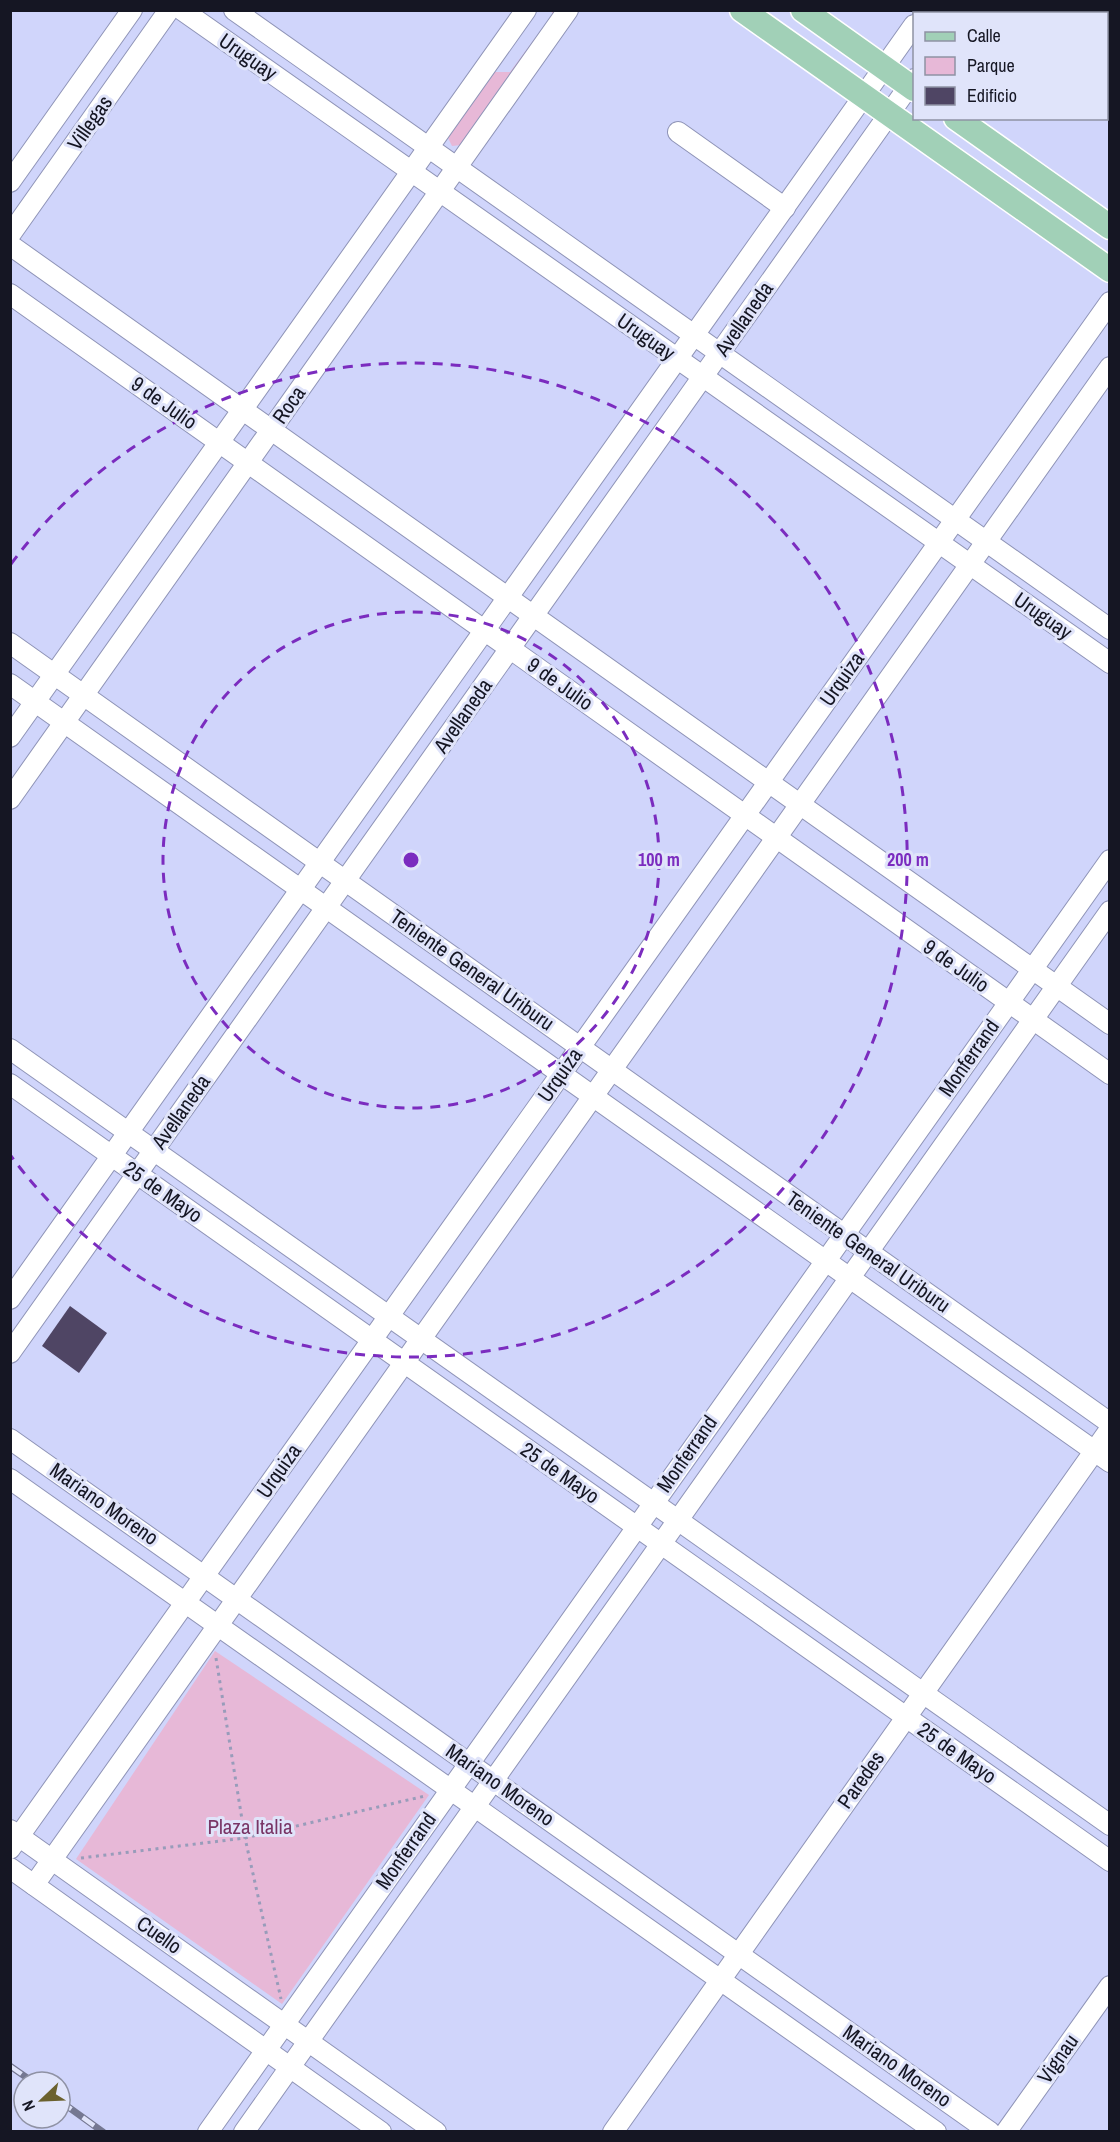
<svg xmlns="http://www.w3.org/2000/svg" width="1120" height="2142" font-family="'Archivo Narrow',sans-serif">
<style>
.green{fill:#e7b8d7}
.building{fill:#4f4564}
.lines{fill:none;stroke-linecap:round;stroke-linejoin:round}
.minor-casing{stroke:#8f94b7;stroke-width:22}
.major-casing{stroke:#fff;stroke-width:27}
.path{stroke:#989cba;stroke-width:3;stroke-dasharray:3 4.5;stroke-linecap:butt}
.minor{stroke:#fff;stroke-width:20}
.major{stroke:#a1d0b7;stroke-width:24}
.rail-casing{stroke:#757892;stroke-width:7}
.rail{stroke:#e0e4fa;stroke-width:4.5;stroke-dasharray:14;stroke-linecap:butt}
.ring{fill:none;stroke:#7b2cbf;stroke-width:3;stroke-dasharray:10 8}
.labels{text-anchor:middle;stroke-width:6;stroke-linejoin:round;paint-order:stroke}
.street-label{font-size:21px;fill:#151623;stroke:#e0e4fa}
.park-label{font-size:21px;fill:#793566;stroke:#e0e4fa}
.centre{fill:#7b2cbf;stroke:#e0e4fa;stroke-width:3}
.ring-label{font-size:18px;text-anchor:middle;font-weight:bold;fill:#7b2cbf;stroke:#e0e4fa;stroke-width:6;stroke-linejoin:round;paint-order:stroke}
</style>
<rect width="100%" height="100%" fill="#d0d5fb"/>
<g class="green">
<path d="M 551,11 L 559,11 L 461,145 L 452,146 L 448,138 L 449,135 L 495,72 L 510,72 L 553,14 Z"/>
<path d="M 215,1651 L 429,1795 L 282,2004 L 76,1859 Z"/>
</g>
<path class="building" d="M 70,1306 L 107,1333 L 79,1373 L 42,1346 Z"/>
<g class="lines">
<defs>
<g id="minor">
<path d="M 182,10 L 1110,663"/>
<path d="M 234,10 L 1110,629"/>
<path d="M 923,14 L 925,10"/>
<path d="M 961,14 L 963,10"/>
<path d="M 678,132 L 785,208"/>
<path d="M 10,182 L 132,10"/>
<path d="M 10,235 L 169,10"/>
<path d="M 10,245 L 1110,1024"/>
<path d="M 10,294 L 1110,1074"/>
<path d="M 10,643 L 1110,1423"/>
<path d="M 10,684 L 1110,1462"/>
<path d="M 10,737 L 526,10"/>
<path d="M 10,799 L 568,10"/>
<path d="M 10,1049 L 1110,1825"/>
<path d="M 10,1084 L 1110,1861"/>
<path d="M 10,1299 L 914,25"/>
<path d="M 10,1353 L 914,79"/>
<path d="M 10,1439 L 990,2132"/>
<path d="M 10,1479 L 936,2132"/>
<path d="M 10,1830 L 436,2132"/>
<path d="M 10,1849 L 1110,302"/>
<path d="M 10,1868 L 381,2132"/>
<path d="M 34,1885 L 1110,367"/>
<path d="M 208,2132 L 1110,860"/>
<path d="M 244,2132 L 1110,911"/>
<path d="M 613,2132 L 1110,1429"/>
<path d="M 1006,2132 L 1110,1986"/>
</g>
<g id="major">
<path d="M 742,10 L 1110,270"/>
<path d="M 803,10 L 914,89"/>
<path d="M 956,118 L 1110,227"/>
</g>
</defs>
<use href="#minor" class="minor-casing"/>
<use href="#major" class="major-casing"/>
<g class="path">
<path d="M 216,1658 L 245,1838 L 281,1999"/>
<path d="M 81,1858 L 245,1838 L 425,1796"/>
</g>
<use href="#minor" class="minor"/>
<use href="#major" class="major"/>
<defs>
<g id="rail">
<path d="M 10,2066 L 33,2082"/>
<path d="M 60,2101 L 103,2132"/>
</g>
</defs>
<use href="#rail" class="rail-casing"/>
<use href="#rail" class="rail"/>
</g>
<g class="ring">
<circle cx="411" cy="860" r="248"/>
<path d="M11 564A497 497 0 1 1 11 1156"/>
</g>
<g class="labels">
<g class="street-label">
<text transform="translate(248 57) rotate(35)" y="7">Uruguay</text>
<text transform="translate(90 123) rotate(-55)" y="7">Villegas</text>
<text transform="translate(744 319) rotate(-55)" y="7">Avellaneda</text>
<text transform="translate(646 337) rotate(35)" y="7">Uruguay</text>
<text transform="translate(164 403) rotate(35)" y="7">9 de Julio</text>
<text transform="translate(289 405) rotate(-55)" y="7">Roca</text>
<text transform="translate(1043 616) rotate(35)" y="7">Uruguay</text>
<text transform="translate(842 679) rotate(-55)" y="7">Urquiza</text>
<text transform="translate(560 684) rotate(35)" y="7">9 de Julio</text>
<text transform="translate(463 716) rotate(-55)" y="7">Avellaneda</text>
<text transform="translate(956 966) rotate(35)" y="7">9 de Julio</text>
<text transform="translate(472 970) rotate(35)" y="7">Teniente General Uriburu</text>
<text transform="translate(969 1058) rotate(-55)" y="7">Monferrand</text>
<text transform="translate(560 1075) rotate(-55)" y="7">Urquiza</text>
<text transform="translate(181 1112) rotate(-55)" y="7">Avellaneda</text>
<text transform="translate(163 1192) rotate(35)" y="7">25 de Mayo</text>
<text transform="translate(868 1252) rotate(35)" y="7">Teniente General Uriburu</text>
<text transform="translate(687 1454) rotate(-55)" y="7">Monferrand</text>
<text transform="translate(279 1471) rotate(-55)" y="7">Urquiza</text>
<text transform="translate(560 1473) rotate(35)" y="7">25 de Mayo</text>
<text transform="translate(104 1504) rotate(35)" y="7">Mariano Moreno</text>
<text transform="translate(957 1753) rotate(35)" y="7">25 de Mayo</text>
<text transform="translate(861 1780) rotate(-55)" y="7">Paredes</text>
<text transform="translate(500 1785) rotate(35)" y="7">Mariano Moreno</text>
<text transform="translate(406 1851) rotate(-55)" y="7">Monferrand</text>
<text transform="translate(159 1935) rotate(35)" y="7">Cuello</text>
<text transform="translate(1058 2059) rotate(-55)" y="7">Vignau</text>
<text transform="translate(897 2066) rotate(35)" y="7">Mariano Moreno</text>
</g>
<g class="park-label">
<text x="250" y="1834">Plaza Italia</text>
</g>
</g>
<circle cx="411" cy="860" r="9" class="centre"/>
<g class="ring-label">
<text x="659" y="866">100 m</text>
<text x="908" y="866">200 m</text>
</g>
<rect width="1120" height="2142" fill="none" stroke="#151623" stroke-width="24"/>
<rect x="913" y="12" width="195" height="108" fill="#e0e4fa" stroke="#8f92a4" stroke-width="1.5"/>
<rect x="925" y="32" width="30" height="9" fill="#a1d0b7" stroke="#8f92a4" stroke-width="1.5"/>
<text x="967" y="42" font-size="18" fill="#151623">Calle</text>
<rect x="925" y="57" width="30" height="18" fill="#e7b8d7" stroke="#8f92a4" stroke-width="1.5"/>
<text x="967" y="72" font-size="18" fill="#151623">Parque</text>
<rect x="925" y="87" width="30" height="18" fill="#4f4564" stroke="#8f92a4" stroke-width="1.5"/>
<text x="967" y="102" font-size="18" fill="#151623">Edificio</text>
<g transform="translate(42 2100) rotate(247)"><circle r="28" fill="#e0e4fa" stroke="#8f92a4" stroke-width="1.5"/>
<path d="M0-4.5L10 22L0 15L-10 22Z" fill="#6b612e"/>
<text y="-9" font-size="16" font-weight="bold" text-anchor="middle" fill="#151623">N</text>
</g>
</svg>
